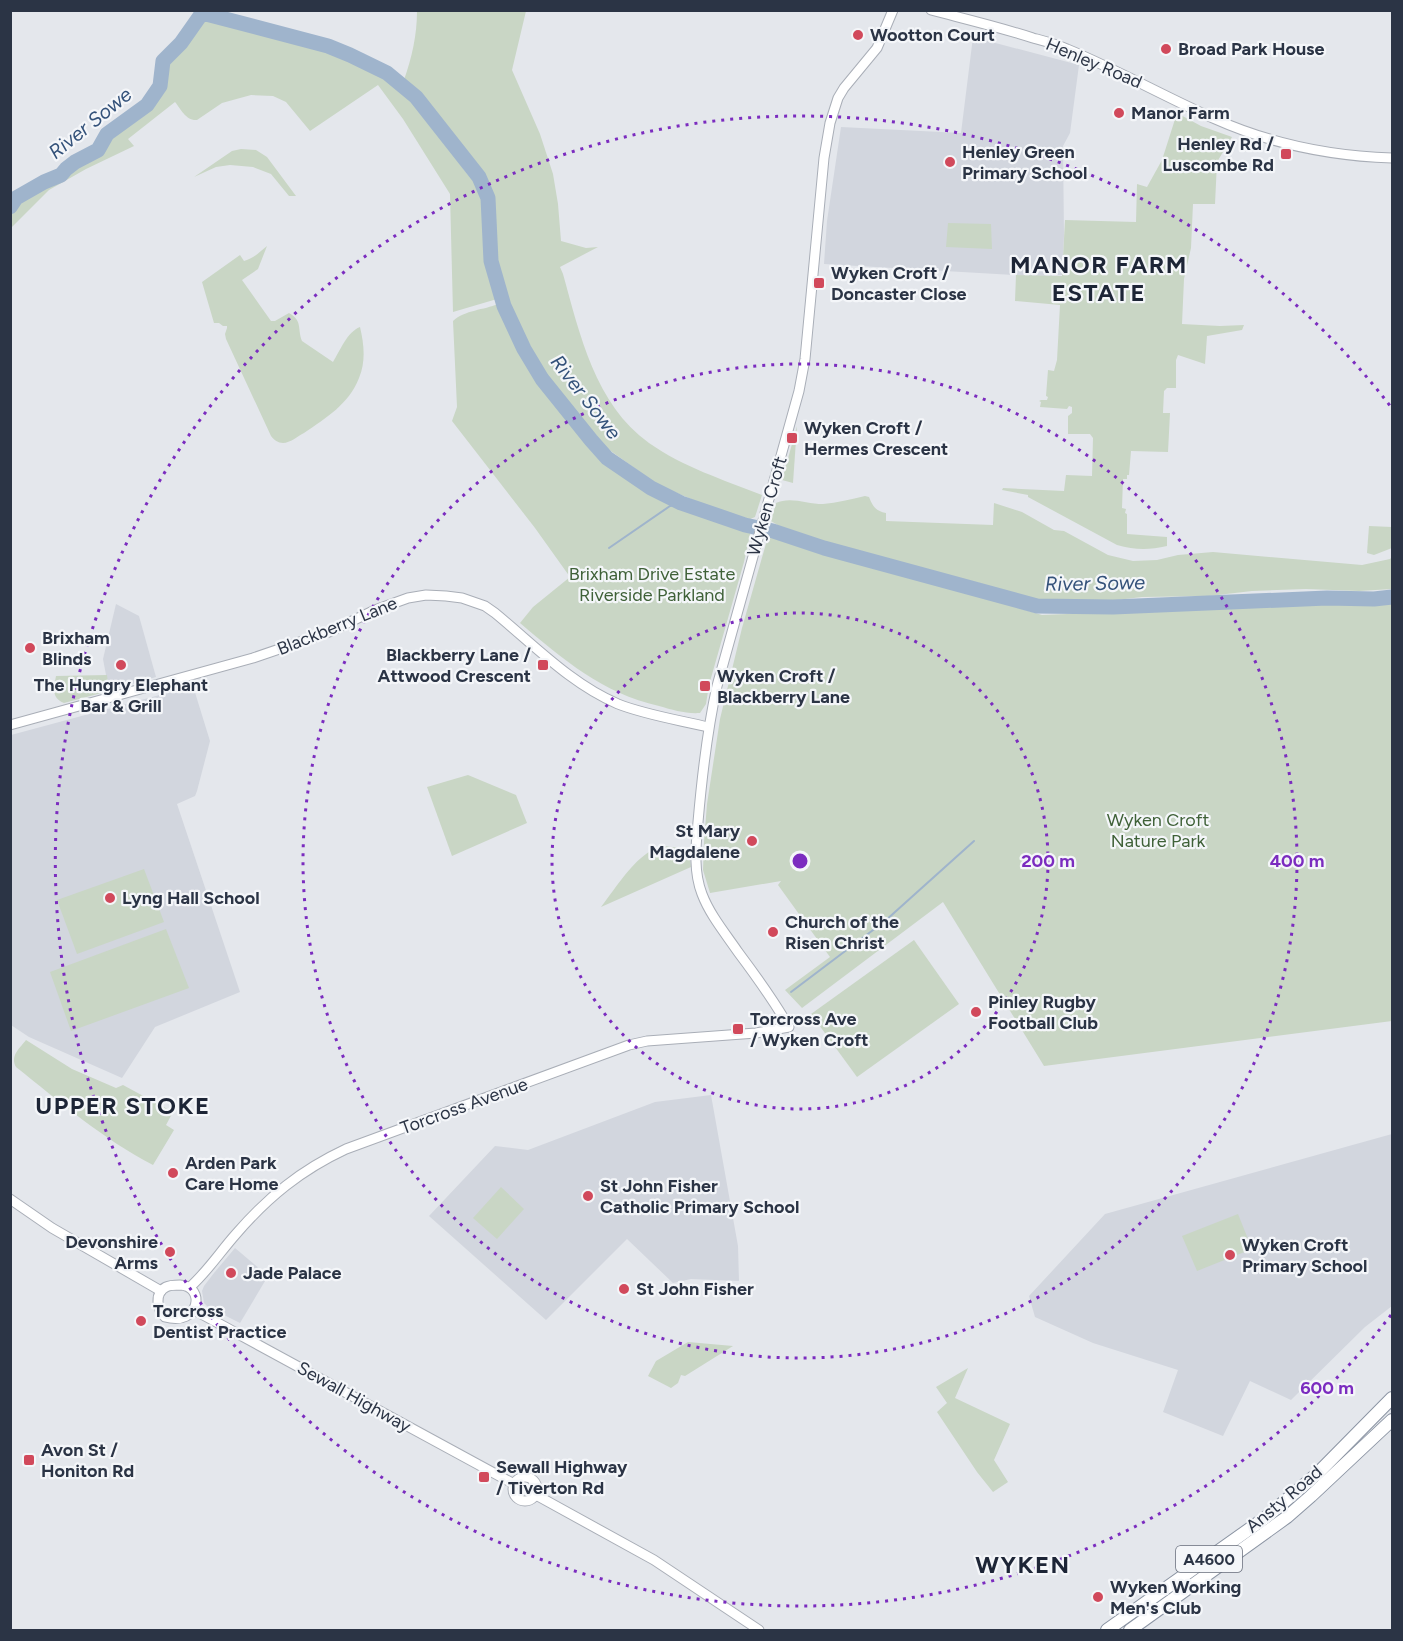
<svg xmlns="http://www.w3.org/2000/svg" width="1403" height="1641" font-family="Figtree,sans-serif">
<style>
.built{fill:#d2d6de}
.green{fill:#c9d6c5}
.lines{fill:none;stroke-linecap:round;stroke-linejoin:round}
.stream{stroke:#9fb4cc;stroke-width:2}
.river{stroke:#9fb4cc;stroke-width:15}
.secondary-casing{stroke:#a9aeb7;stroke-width:11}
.highway-casing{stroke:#8b94a3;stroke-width:14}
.secondary{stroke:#fff;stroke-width:9}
.highway{stroke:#fff;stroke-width:12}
.ring{fill:none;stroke:#7b2cbf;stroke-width:3;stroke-dasharray:3 6}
.poi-dot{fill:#d1495b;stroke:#f4f6f9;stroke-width:2}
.labels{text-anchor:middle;stroke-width:4.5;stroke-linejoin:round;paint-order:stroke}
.shield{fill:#f4f6f9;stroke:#676e7b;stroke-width:1.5}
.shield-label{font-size:16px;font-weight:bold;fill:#2b3445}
.poi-label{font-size:18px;font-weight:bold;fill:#2b3445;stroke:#f4f6f9;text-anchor:start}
.street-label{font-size:18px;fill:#2b3445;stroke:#f4f6f9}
.park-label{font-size:18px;fill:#3f6138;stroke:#f4f6f9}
.water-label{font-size:20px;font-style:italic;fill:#34527a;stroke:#f4f6f9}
.district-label{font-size:24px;font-weight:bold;letter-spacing:1.5px;fill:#1d2536;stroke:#f4f6f9}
.centre{fill:#7b2cbf;stroke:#f4f6f9;stroke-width:3}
.ring-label{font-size:18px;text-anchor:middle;font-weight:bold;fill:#7b2cbf;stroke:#f4f6f9;stroke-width:4.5;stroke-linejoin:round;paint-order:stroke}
</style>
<rect width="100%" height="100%" fill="#e4e7ec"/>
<g class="built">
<path d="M 973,37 L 1079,65 L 1070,133 L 1063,146 L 1064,236 L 1062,275 L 1033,276 L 824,264 L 827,221 L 841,127 L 961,133 Z"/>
<path d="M 116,604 L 139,616 L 156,677 L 109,691 L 103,659 Z"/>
<path d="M 193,686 L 210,741 L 197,791 L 195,796 L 177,804 L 240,992 L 155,1027 L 122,1078 L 29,1037 L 11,1025 L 11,735 Z"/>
<path d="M 711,1095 L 738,1246 L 739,1281 L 691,1279 L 673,1283 L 627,1239 L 546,1320 L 429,1216 L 495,1146 L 528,1150 L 655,1102 Z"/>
<path d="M 1392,1134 L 1392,1306 L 1365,1327 L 1291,1400 L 1250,1381 L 1223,1436 L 1163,1412 L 1178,1370 L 1093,1343 L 1035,1317 L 1029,1296 L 1105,1214 Z"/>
<path d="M 235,1248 L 268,1276 L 240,1323 L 208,1307 L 204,1303 L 202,1291 L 204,1286 L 214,1273 Z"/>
</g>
<g class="green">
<path d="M 417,11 L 526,11 L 512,70 L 540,134 L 553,174 L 558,204 L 561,241 L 586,248 L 598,247 L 560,267 L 563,274 C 580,335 595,404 649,443 C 683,467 724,480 762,495 L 755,517 L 750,519 L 717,510 L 658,485 L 590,436 L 554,390 L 530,354 L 515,323 L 507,293 L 500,281 L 494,260 L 493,198 L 483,174 L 420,95 L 404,80 C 412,57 417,35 417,11 Z"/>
<path d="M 201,18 L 206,18 C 251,31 300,36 343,54 C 395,74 434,118 461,165 C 468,178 481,184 485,198 C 492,221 487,252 488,276 C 490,284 495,291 497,299 L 453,312 L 450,194 L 403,119 L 378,85 L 310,131 L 286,102 L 273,96 L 251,95 L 222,103 L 197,120 C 186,121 181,109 175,102 L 128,139 L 134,146 L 86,169 L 49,190 L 11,228 L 11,210 L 19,200 L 38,189 L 64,177 L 70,169 L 75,164 L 84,162 L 99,151 L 109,136 L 126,126 L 154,103 L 162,93 L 167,62 L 188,42 Z"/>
<path d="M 1177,113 L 1201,126 L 1232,137 L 1217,162 L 1215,204 L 1193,204 L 1191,248 L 1184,279 L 1182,324 L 1220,326 L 1244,325 L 1242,330 L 1207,336 L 1205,364 L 1178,355 L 1176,360 L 1176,388 L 1167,388 L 1164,391 L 1163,413 L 1170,413 L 1168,452 L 1131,451 L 1129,475 L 1127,475 L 1127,479 L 1123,479 L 1122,508 L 1126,509 L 1125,513 L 1127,514 L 1127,534 L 1167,537 L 1167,546 C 1149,550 1135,550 1117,545 L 1028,497 L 1028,495 L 1002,490 L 1003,488 L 1064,491 L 1066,475 L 1092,476 L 1093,438 L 1090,434 L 1068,434 L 1068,416 L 1072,413 L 1072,407 L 1069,406 L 1067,409 L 1040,407 L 1041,402 L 1039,401 L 1041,400 L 1047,400 L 1048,397 L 1046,396 L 1048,370 L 1054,371 L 1057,360 L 1060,305 L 1015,301 L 1016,275 L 1062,276 L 1065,220 L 1136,222 L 1137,184 L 1147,187 L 1162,160 Z"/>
<path d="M 241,149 L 256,150 L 267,157 L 296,196 L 289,196 L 271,174 L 253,167 L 230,165 L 216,167 L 194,177 L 232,151 Z"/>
<path d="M 948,223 L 991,224 L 992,249 L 946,247 Z"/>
<path d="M 267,246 L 258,269 L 242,280 L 271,321 L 275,321 L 289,313 C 303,321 297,328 302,341 L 333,362 C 340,351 347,332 360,327 C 364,344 366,361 359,378 C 349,404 326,418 304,433 C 298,436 290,443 283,443 C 278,443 274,440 271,436 L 226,339 L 225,334 L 227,328 L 227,326 L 223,326 L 219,323 L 214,323 L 202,282 L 240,255 L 244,261 C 255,258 259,252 267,246 Z"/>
<path d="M 498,304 L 507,327 L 515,337 L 523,354 L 543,387 L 575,425 L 581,435 L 603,458 L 623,473 L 650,491 L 673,501 L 680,506 L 705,516 L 751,530 L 744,562 L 709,685 L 706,704 L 700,713 C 686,714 673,710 659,706 C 602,693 564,660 520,623 L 533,607 L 570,577 L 535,528 L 452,421 L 457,407 L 453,321 C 465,310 484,310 498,304 Z"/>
<path d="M 797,426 L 793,483 L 782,480 Z"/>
<path d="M 865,496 L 869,497 C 873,507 876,511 886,513 L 886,521 L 993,525 L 994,503 L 1022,512 L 1054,530 L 1064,531 L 1108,555 L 1133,561 L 1157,560 L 1178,555 L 1213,552 L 1362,565 L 1390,559 L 1392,557 L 1392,589 L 1359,591 L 1306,589 L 1252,591 L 1209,596 L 1142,597 L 1108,601 L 1041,600 L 1010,593 L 979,583 L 858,553 L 779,526 L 771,521 L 776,503 C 790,496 807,504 823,504 C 837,503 851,499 865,496 Z"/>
<path d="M 1369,526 L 1392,527 L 1392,548 L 1374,555 L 1367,553 Z"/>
<path d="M 769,533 L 889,572 L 948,587 L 1042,615 L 1392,601 L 1392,1021 L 1044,1066 L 943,902 L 802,1008 L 785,990 L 830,957 L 778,885 L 781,881 L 710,893 L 703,870 L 704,842 L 707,804 L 720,719 L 742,628 Z"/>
<path d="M 107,675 L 109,691 L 64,703 C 51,698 54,687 56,676 Z"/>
<path d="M 468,775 L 516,795 L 527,823 L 452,856 L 427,787 Z"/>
<path d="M 664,846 L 687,849 L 689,851 L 691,867 L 601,907 C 616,888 639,849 664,846 Z"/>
<path d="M 144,869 L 164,922 L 77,954 L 57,900 Z"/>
<path d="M 166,929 L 189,988 L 71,1031 L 50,972 Z"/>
<path d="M 914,940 L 959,1004 L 857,1077 L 811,1014 Z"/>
<path d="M 26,1040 L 72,1069 L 116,1088 L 123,1085 L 173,1112 L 166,1125 L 174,1130 L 153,1165 C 103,1139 60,1102 16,1067 C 10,1056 19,1049 26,1040 Z"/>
<path d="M 501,1187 L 524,1209 L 497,1239 L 473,1218 Z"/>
<path d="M 1238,1214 L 1252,1249 L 1197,1271 L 1182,1236 Z"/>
<path d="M 688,1342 L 733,1346 L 685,1376 L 681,1375 L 678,1383 L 671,1388 L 648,1376 L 656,1361 Z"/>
<path d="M 968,1368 L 955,1398 L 1010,1424 L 994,1460 L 1008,1482 L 993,1492 L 977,1472 L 937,1412 L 947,1403 L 936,1387 Z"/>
</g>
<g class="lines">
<g class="stream">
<path d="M 609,548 L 670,506 L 681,503"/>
<path d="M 791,992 L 885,921 L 974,841"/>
</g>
<path class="river" d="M 10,207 L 16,198 L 44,182 L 61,175 L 66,169 L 75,162 L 98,150 L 107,134 L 147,105 L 160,86 L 163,61 L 181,43 L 200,16 L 206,14 L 328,46 L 350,55 L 387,73 L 416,97 L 479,177 L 488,198 L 491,261 L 504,306 L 524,349 L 542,379 L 591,440 L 607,458 L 651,488 L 681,503 L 745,525 L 773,531 L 824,548 L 1037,606 L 1113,607 L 1327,598 L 1374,599 L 1392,597"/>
<defs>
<g id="secondary">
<path d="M 931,10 C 965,19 999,27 1033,38 C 1044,41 1056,44 1067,49 C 1118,70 1165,97 1215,119 C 1271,144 1332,156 1392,158"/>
<path d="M 10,725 L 253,658 L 329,632 L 375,610 L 408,598 L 426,595 L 446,596 L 462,598 L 485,606 L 495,613 C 534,645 571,684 618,704 C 646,715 679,720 708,727"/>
<path d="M 10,1199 L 52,1228 L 161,1291"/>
<path d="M 180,1285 C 206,1286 200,1327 165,1317 C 157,1310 154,1293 166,1287 C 170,1285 176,1285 180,1285 Z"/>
<path d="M 190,1287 C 207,1272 220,1252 236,1234 C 268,1197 301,1170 346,1149 L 629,1045 L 647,1041 L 756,1033 L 789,1027 C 774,1001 756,976 738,952 C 725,933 710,915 702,894 C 693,871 696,845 698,822 C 702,776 707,731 717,686 L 799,391 L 805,359 L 824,158 L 830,123 L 838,98 L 844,88 L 877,48 L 893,10"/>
<path d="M 194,1310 L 514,1484"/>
<circle cx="525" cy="1489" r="12"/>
<path d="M 536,1495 L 654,1560 L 759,1630"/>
</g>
<g id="highway">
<path d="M 1107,1630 L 1265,1518 L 1317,1474 L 1392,1398"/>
<path d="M 1130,1630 L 1287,1517 L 1311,1496 L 1392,1420"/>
</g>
</defs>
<use href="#secondary" class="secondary-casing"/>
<use href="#highway" class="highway-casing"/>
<use href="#secondary" class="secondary"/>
<use href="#highway" class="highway"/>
</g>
<g class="ring">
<circle cx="800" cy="861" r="248"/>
<circle cx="800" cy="861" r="497"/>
<path d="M1391 1315A745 745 0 1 1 1391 407"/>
</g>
<g class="poi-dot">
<circle cx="858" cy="35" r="6"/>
<circle cx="1166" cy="49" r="6"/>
<circle cx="1119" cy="113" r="6"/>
<rect x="1280" y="148" width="12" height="12" rx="3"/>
<circle cx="950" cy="162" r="6"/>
<rect x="813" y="277" width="12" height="12" rx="3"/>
<rect x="786" y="432" width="12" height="12" rx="3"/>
<circle cx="30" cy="648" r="6"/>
<circle cx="121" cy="665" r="6"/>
<rect x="537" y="659" width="12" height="12" rx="3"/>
<rect x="699" y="680" width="12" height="12" rx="3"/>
<circle cx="752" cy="841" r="6"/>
<circle cx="110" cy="898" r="6"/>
<circle cx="773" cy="932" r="6"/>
<circle cx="976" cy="1012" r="6"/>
<rect x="732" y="1023" width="12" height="12" rx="3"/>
<circle cx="173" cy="1173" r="6"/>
<circle cx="588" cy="1196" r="6"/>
<circle cx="170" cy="1252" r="6"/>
<circle cx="1230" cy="1255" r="6"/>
<circle cx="231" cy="1273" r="6"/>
<circle cx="624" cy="1289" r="6"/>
<circle cx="141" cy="1321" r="6"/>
<rect x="23" y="1454" width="12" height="12" rx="3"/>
<rect x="478" y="1471" width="12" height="12" rx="3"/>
<circle cx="1098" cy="1597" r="6"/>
</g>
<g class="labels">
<rect class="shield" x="1176" y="1546" width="66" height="26" rx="4.5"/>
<g class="shield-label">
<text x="1209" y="1565">A4600</text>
</g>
<g class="poi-label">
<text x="870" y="41">Wootton Court</text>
<text x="1178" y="55">Broad Park House</text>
<text x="1131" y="119">Manor Farm</text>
<text x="1274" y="150" text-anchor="end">Henley Rd /<tspan x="1274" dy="21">Luscombe Rd</tspan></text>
<text x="962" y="158">Henley Green<tspan x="962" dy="21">Primary School</tspan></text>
<text x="831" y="279">Wyken Croft /<tspan x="831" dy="21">Doncaster Close</tspan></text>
<text x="804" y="434">Wyken Croft /<tspan x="804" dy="21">Hermes Crescent</tspan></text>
<text x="42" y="644">Brixham<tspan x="42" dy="21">Blinds</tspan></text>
<text x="531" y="661" text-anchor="end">Blackberry Lane /<tspan x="531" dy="21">Attwood Crescent</tspan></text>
<text x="717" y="682">Wyken Croft /<tspan x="717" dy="21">Blackberry Lane</tspan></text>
<text x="121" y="691" text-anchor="middle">The Hungry Elephant<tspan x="121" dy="21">Bar &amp; Grill</tspan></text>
<text x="740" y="837" text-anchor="end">St Mary<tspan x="740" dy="21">Magdalene</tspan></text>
<text x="122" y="904">Lyng Hall School</text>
<text x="785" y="928">Church of the<tspan x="785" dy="21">Risen Christ</tspan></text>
<text x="988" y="1008">Pinley Rugby<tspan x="988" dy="21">Football Club</tspan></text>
<text x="750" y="1025">Torcross Ave<tspan x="750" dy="21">/ Wyken Croft</tspan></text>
<text x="185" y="1169">Arden Park<tspan x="185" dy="21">Care Home</tspan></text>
<text x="600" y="1192">St John Fisher<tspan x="600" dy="21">Catholic Primary School</tspan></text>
<text x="158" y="1248" text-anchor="end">Devonshire<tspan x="158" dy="21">Arms</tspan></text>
<text x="1242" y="1251">Wyken Croft<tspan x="1242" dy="21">Primary School</tspan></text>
<text x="243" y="1279">Jade Palace</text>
<text x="636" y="1295">St John Fisher</text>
<text x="153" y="1317">Torcross<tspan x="153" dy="21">Dentist Practice</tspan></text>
<text x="41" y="1456">Avon St /<tspan x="41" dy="21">Honiton Rd</tspan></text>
<text x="496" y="1473">Sewall Highway<tspan x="496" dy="21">/ Tiverton Rd</tspan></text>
<text x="1110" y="1593">Wyken Working<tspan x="1110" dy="21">Men's Club</tspan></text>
</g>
<g class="street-label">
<text transform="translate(1094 63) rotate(23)" y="6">Henley Road</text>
<text transform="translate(767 506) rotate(-74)" y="6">Wyken Croft</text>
<text transform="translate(337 626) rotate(-22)" y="6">Blackberry Lane</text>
<text transform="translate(464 1106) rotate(-20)" y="6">Torcross Avenue</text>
<text transform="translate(354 1397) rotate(29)" y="6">Sewall Highway</text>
<text transform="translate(1284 1499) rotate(-40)" y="6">Ansty Road</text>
</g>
<g class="park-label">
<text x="652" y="580">Brixham Drive Estate<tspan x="652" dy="21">Riverside Parkland</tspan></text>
<text x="1158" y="826">Wyken Croft<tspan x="1158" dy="21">Nature Park</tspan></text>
</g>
<g class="water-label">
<text transform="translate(90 123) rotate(-39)" y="7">River Sowe</text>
<text transform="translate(586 397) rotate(52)" y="7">River Sowe</text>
<text transform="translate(1095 583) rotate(-1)" y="7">River Sowe</text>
</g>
<g class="district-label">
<text x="1099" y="273">MANOR FARM<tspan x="1099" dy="28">ESTATE</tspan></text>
<text x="123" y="1114">UPPER STOKE</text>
<text x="1023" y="1573">WYKEN</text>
</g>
</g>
<circle cx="800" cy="861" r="9" class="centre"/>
<g class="ring-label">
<text x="1048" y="867">200 m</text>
<text x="1297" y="867">400 m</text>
<text x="1327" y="1394">600 m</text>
</g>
<rect width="1403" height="1641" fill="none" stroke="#2b3445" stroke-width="24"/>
</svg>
